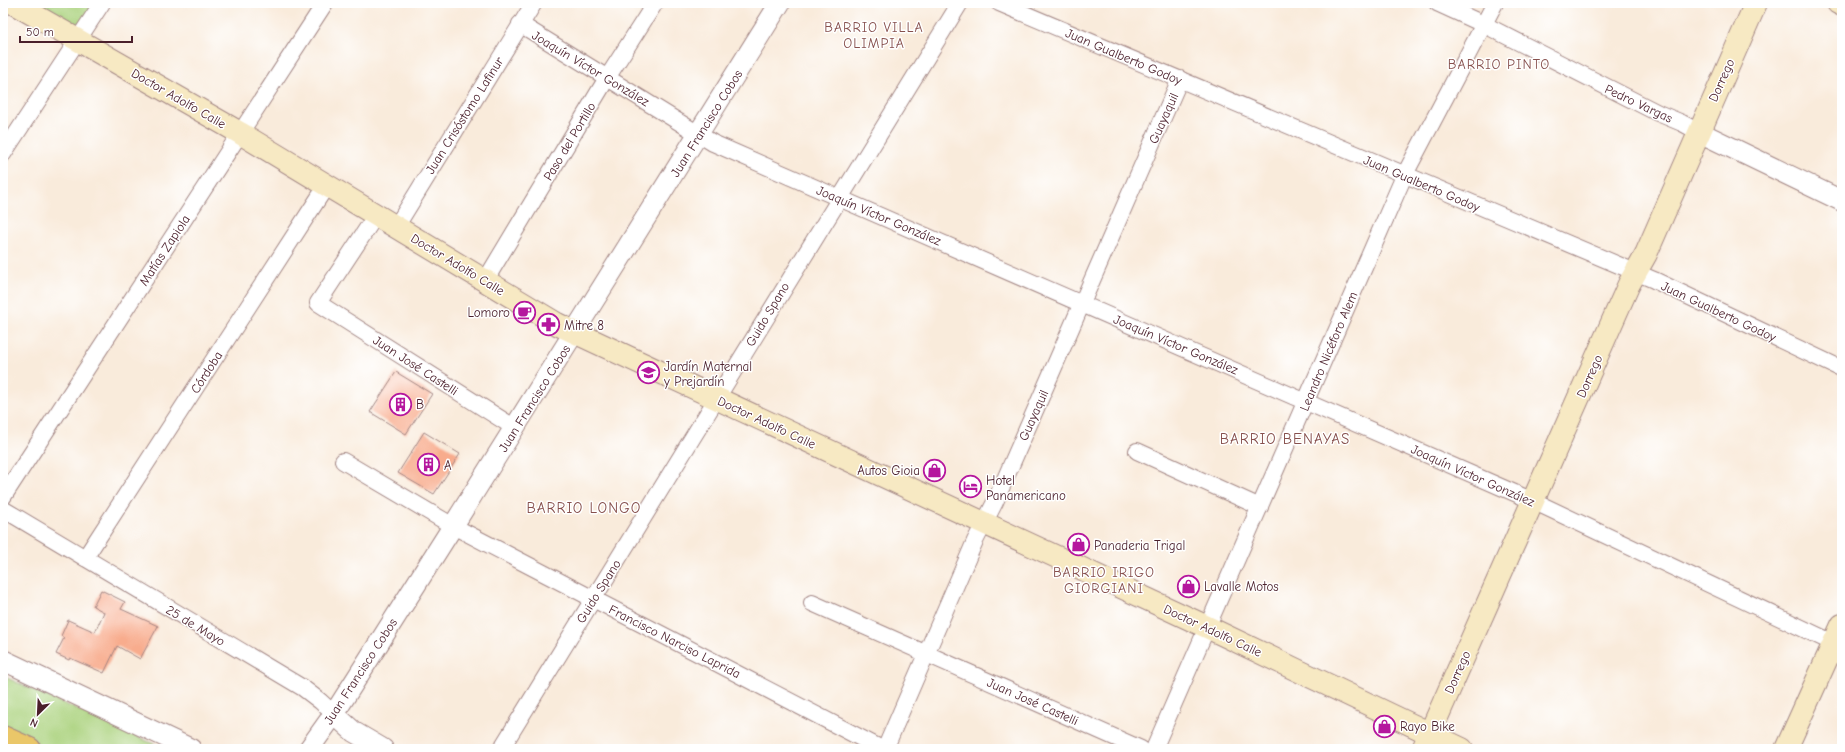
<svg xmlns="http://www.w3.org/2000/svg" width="1845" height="752" font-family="'Comic Neue',sans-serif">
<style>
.green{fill:#aad27d;stroke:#7a7854}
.building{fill:#f8ac8d}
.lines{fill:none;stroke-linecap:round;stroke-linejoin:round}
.minor-casing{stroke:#a28583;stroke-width:18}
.tertiary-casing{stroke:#a28583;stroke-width:22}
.secondary-casing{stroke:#a28583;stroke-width:24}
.motorway-casing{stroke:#a28583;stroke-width:24}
.minor{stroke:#fff;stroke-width:16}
.tertiary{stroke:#fff;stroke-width:20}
.secondary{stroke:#f7e9c3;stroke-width:22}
.motorway{stroke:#eac769;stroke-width:22}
.labels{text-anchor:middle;stroke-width:3;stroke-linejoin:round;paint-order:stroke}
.street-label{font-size:13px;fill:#4a1f2b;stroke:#fff}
.poi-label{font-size:13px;fill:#4a1f2b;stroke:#fff;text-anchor:start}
.neighbourhood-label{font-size:14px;letter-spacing:1px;fill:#87504d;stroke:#fff}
.quarter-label{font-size:15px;letter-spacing:1px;fill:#87504d;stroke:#fff}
</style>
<rect width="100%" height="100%" fill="#fff"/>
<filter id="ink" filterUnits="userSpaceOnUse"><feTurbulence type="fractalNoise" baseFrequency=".025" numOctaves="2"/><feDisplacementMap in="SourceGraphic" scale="8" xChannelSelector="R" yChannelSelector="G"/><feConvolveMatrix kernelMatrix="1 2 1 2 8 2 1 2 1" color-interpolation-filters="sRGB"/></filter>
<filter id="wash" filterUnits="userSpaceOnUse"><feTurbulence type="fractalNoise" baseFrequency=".012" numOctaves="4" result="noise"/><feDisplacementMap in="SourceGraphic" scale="16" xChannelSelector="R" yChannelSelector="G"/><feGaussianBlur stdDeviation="0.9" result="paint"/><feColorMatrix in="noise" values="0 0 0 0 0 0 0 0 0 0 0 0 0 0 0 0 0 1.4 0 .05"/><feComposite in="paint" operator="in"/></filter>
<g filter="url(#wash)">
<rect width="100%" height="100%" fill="#f9ebdb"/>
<g class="green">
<path d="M 16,3 L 100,3 L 77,38 Z"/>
<path d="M 3,676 L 165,749 L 3,749 Z"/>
</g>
<g id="blocks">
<g class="building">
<path d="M 396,372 L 432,394 L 406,434 L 370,412 Z"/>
<path d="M 424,432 L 460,454 L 434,494 L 398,473 Z"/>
<path d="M 101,590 L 125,602 L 121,609 L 158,626 L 140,659 L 117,646 L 104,673 L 70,658 L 69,660 L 56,654 L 64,638 L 61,636 L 68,620 L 95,632 L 104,612 L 93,606 Z"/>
</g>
</g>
</g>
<g filter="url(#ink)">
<use href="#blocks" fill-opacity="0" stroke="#a28583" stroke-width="1"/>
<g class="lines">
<defs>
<g id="minor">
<path d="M 999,3 L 1654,280 L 1842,369"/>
<path d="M 1437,3 L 1483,24 L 1658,113 L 1682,123 L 1699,132"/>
<path d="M 520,24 L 713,143 L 1533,501 L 1842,647"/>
<path d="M 3,154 L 102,3"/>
<path d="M 376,215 L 318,303 L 515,428"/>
<path d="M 396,227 L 534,3"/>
<path d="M 485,281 L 607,78 L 655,3"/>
<path d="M 1137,451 L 1260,507"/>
<path d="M 343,461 L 453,526 L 882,749"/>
<path d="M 3,497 L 325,3"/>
<path d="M 3,509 L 303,688 L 320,701 L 334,714"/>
<path d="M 85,558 L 327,185"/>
<path d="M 812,603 L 1141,749"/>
<path d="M 501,749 L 960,3"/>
<path d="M 885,749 L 975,541 L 995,502 L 1180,79"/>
<path d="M 1154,749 L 1404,176 L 1495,3"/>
</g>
<g id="tertiary">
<path d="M 1699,132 L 1842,201"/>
<path d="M 3,660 L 191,749"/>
<path d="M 334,714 L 354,732 L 383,749"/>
<path d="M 309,749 L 334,714 L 453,526 L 780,3"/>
</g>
<g id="secondary">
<path d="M 13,3 L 240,133 L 557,324 L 1207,627 L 1462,749"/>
<path d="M 1838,3 L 1842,5"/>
<path d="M 1423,749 L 1629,284 L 1646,254 L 1756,3"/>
<path d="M 1786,749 L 1842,625"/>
</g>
<path id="motorway" d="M 3,737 L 30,749"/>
</defs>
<use href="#minor" class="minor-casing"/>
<use href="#tertiary" class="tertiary-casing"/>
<use href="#secondary" class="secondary-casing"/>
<use href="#motorway" class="motorway-casing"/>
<use href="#minor" class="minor"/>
<use href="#tertiary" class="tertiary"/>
<use href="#secondary" class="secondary"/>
<use href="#motorway" class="motorway"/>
</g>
</g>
<defs>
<symbol id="cafe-ring" viewBox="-11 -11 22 22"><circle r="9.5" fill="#fff" stroke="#b5179e" stroke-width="1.5"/><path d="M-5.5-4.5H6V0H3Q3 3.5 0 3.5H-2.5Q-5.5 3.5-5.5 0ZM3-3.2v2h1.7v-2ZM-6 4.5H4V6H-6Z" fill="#b5179e"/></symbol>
<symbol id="pharmacy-ring" viewBox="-11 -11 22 22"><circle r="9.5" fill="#fff" stroke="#b5179e" stroke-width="1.5"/><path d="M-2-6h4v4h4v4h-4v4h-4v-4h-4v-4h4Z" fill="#b5179e"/></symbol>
<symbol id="school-ring" viewBox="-11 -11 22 22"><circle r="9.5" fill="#fff" stroke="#b5179e" stroke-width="1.5"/><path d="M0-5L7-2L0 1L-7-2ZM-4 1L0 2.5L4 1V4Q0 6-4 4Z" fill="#b5179e"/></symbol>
<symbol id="building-ring" viewBox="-11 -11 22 22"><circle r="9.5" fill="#fff" stroke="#b5179e" stroke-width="1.5"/><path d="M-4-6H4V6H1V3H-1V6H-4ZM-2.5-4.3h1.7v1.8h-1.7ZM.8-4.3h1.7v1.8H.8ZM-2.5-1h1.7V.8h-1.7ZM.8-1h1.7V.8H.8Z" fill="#b5179e"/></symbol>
<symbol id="shop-ring" viewBox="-11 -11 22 22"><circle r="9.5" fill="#fff" stroke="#b5179e" stroke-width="1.5"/><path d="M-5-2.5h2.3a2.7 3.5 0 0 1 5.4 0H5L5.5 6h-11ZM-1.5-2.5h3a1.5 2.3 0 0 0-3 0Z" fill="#b5179e"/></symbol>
<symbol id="hotel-ring" viewBox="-11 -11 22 22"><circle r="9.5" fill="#fff" stroke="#b5179e" stroke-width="1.5"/><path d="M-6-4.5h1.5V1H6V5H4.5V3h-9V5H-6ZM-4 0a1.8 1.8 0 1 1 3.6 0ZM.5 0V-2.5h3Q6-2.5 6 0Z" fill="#b5179e"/></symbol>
</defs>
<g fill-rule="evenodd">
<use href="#cafe-ring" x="512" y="300" width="25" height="25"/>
<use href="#pharmacy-ring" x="536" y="312" width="25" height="25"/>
<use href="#school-ring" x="636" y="360" width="25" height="25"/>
<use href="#building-ring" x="388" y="392" width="25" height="25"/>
<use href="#building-ring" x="416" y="452" width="25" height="25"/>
<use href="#shop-ring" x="922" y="458" width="25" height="25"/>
<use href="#hotel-ring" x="958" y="474" width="25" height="25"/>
<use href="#shop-ring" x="1066" y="532" width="25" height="25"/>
<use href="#shop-ring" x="1176" y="574" width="25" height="25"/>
<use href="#shop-ring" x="1372" y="714" width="25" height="25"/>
</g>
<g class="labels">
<g class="street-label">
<text transform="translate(1124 56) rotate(23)" y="5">Juan Gualberto Godoy</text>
<text transform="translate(591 68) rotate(31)" y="5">Joaquín Víctor González</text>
<text transform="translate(1721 80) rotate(-66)" y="5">Dorrego</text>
<text transform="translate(179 98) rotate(30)" y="5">Doctor Adolfo Calle</text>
<text transform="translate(1639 103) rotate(25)" y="5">Pedro Vargas</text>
<text transform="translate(464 115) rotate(-58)" y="5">Juan Crisóstomo Lafinur</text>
<text transform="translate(1163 118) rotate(-66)" y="5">Guayaquil</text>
<text transform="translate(706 123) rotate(-58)" y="5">Juan Francisco Cobos</text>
<text transform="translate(569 141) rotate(-59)" y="5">Paso del Portillo</text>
<text transform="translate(1422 183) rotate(23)" y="5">Juan Gualberto Godoy</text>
<text transform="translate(879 215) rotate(23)" y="5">Joaquín Víctor González</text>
<text transform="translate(164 250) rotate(-57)" y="5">Matías Zapiola</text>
<text transform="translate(458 264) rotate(31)" y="5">Doctor Adolfo Calle</text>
<text transform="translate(1719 311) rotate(25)" y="5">Juan Gualberto Godoy</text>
<text transform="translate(767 314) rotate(-59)" y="5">Guido Spano</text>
<text transform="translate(1176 344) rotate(23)" y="5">Joaquín Víctor González</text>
<text transform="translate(1328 351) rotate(-67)" y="5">Leandro Nicéforo Alem</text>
<text transform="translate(416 365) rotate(33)" y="5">Juan José Castelli</text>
<text transform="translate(206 372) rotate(-57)" y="5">Córdoba</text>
<text transform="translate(1589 376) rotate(-66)" y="5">Dorrego</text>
<text transform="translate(534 398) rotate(-58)" y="5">Juan Francisco Cobos</text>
<text transform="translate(1033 415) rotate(-66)" y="5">Guayaquil</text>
<text transform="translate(767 422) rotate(25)" y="5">Doctor Adolfo Calle</text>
<text transform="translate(1473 475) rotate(24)" y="5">Joaquín Víctor González</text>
<text transform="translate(598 591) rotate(-58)" y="5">Guido Spano</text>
<text transform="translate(196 625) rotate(31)" y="5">25 de Mayo</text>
<text transform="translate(1213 630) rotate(25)" y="5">Doctor Adolfo Calle</text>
<text transform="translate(675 641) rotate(27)" y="5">Francisco Narciso Laprida</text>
<text transform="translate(360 671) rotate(-57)" y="5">Juan Francisco Cobos</text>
<text transform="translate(1457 672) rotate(-66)" y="5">Dorrego</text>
<text transform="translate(1033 701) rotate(24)" y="5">Juan José Castelli</text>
</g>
<g class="poi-label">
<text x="510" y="317" text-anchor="end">Lomoro</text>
<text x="564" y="330">Mitre 8</text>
<text x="664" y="371">Jardín Maternal<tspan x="664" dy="15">y Prejardín</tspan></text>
<text x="416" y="409">B</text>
<text x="444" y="470">A</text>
<text x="920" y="475" text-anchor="end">Autos Gioia</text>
<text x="986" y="485">Hotel<tspan x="986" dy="15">Panamericano</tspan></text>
<text x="1094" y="550">Panaderia Trigal</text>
<text x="1204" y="591">Lavalle Motos</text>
<text x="1400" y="731">Rayo Bike</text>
</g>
<g class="neighbourhood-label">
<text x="874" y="32">BARRIO VILLA<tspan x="874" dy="16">OLIMPIA</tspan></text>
<text x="1499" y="69">BARRIO PINTO</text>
<text x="1104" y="577">BARRIO IRIGO<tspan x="1104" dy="16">GIORGIANI</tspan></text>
</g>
<g class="quarter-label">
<text x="1285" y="444">BARRIO BENAYAS</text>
<text x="584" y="513">BARRIO LONGO</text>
</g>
</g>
<rect width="1845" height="752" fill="none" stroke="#fff" stroke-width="16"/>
<g transform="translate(38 714) rotate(204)" stroke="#ffffff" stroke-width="3" paint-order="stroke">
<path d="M0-3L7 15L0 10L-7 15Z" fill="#4a1f2b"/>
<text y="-6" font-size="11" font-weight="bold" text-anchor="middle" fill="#4a1f2b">N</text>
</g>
<path d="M20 36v6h112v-6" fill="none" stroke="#4a1f2b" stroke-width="2"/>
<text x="26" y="36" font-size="12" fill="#4a1f2b" stroke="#ffffff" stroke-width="3" paint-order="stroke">50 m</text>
</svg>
